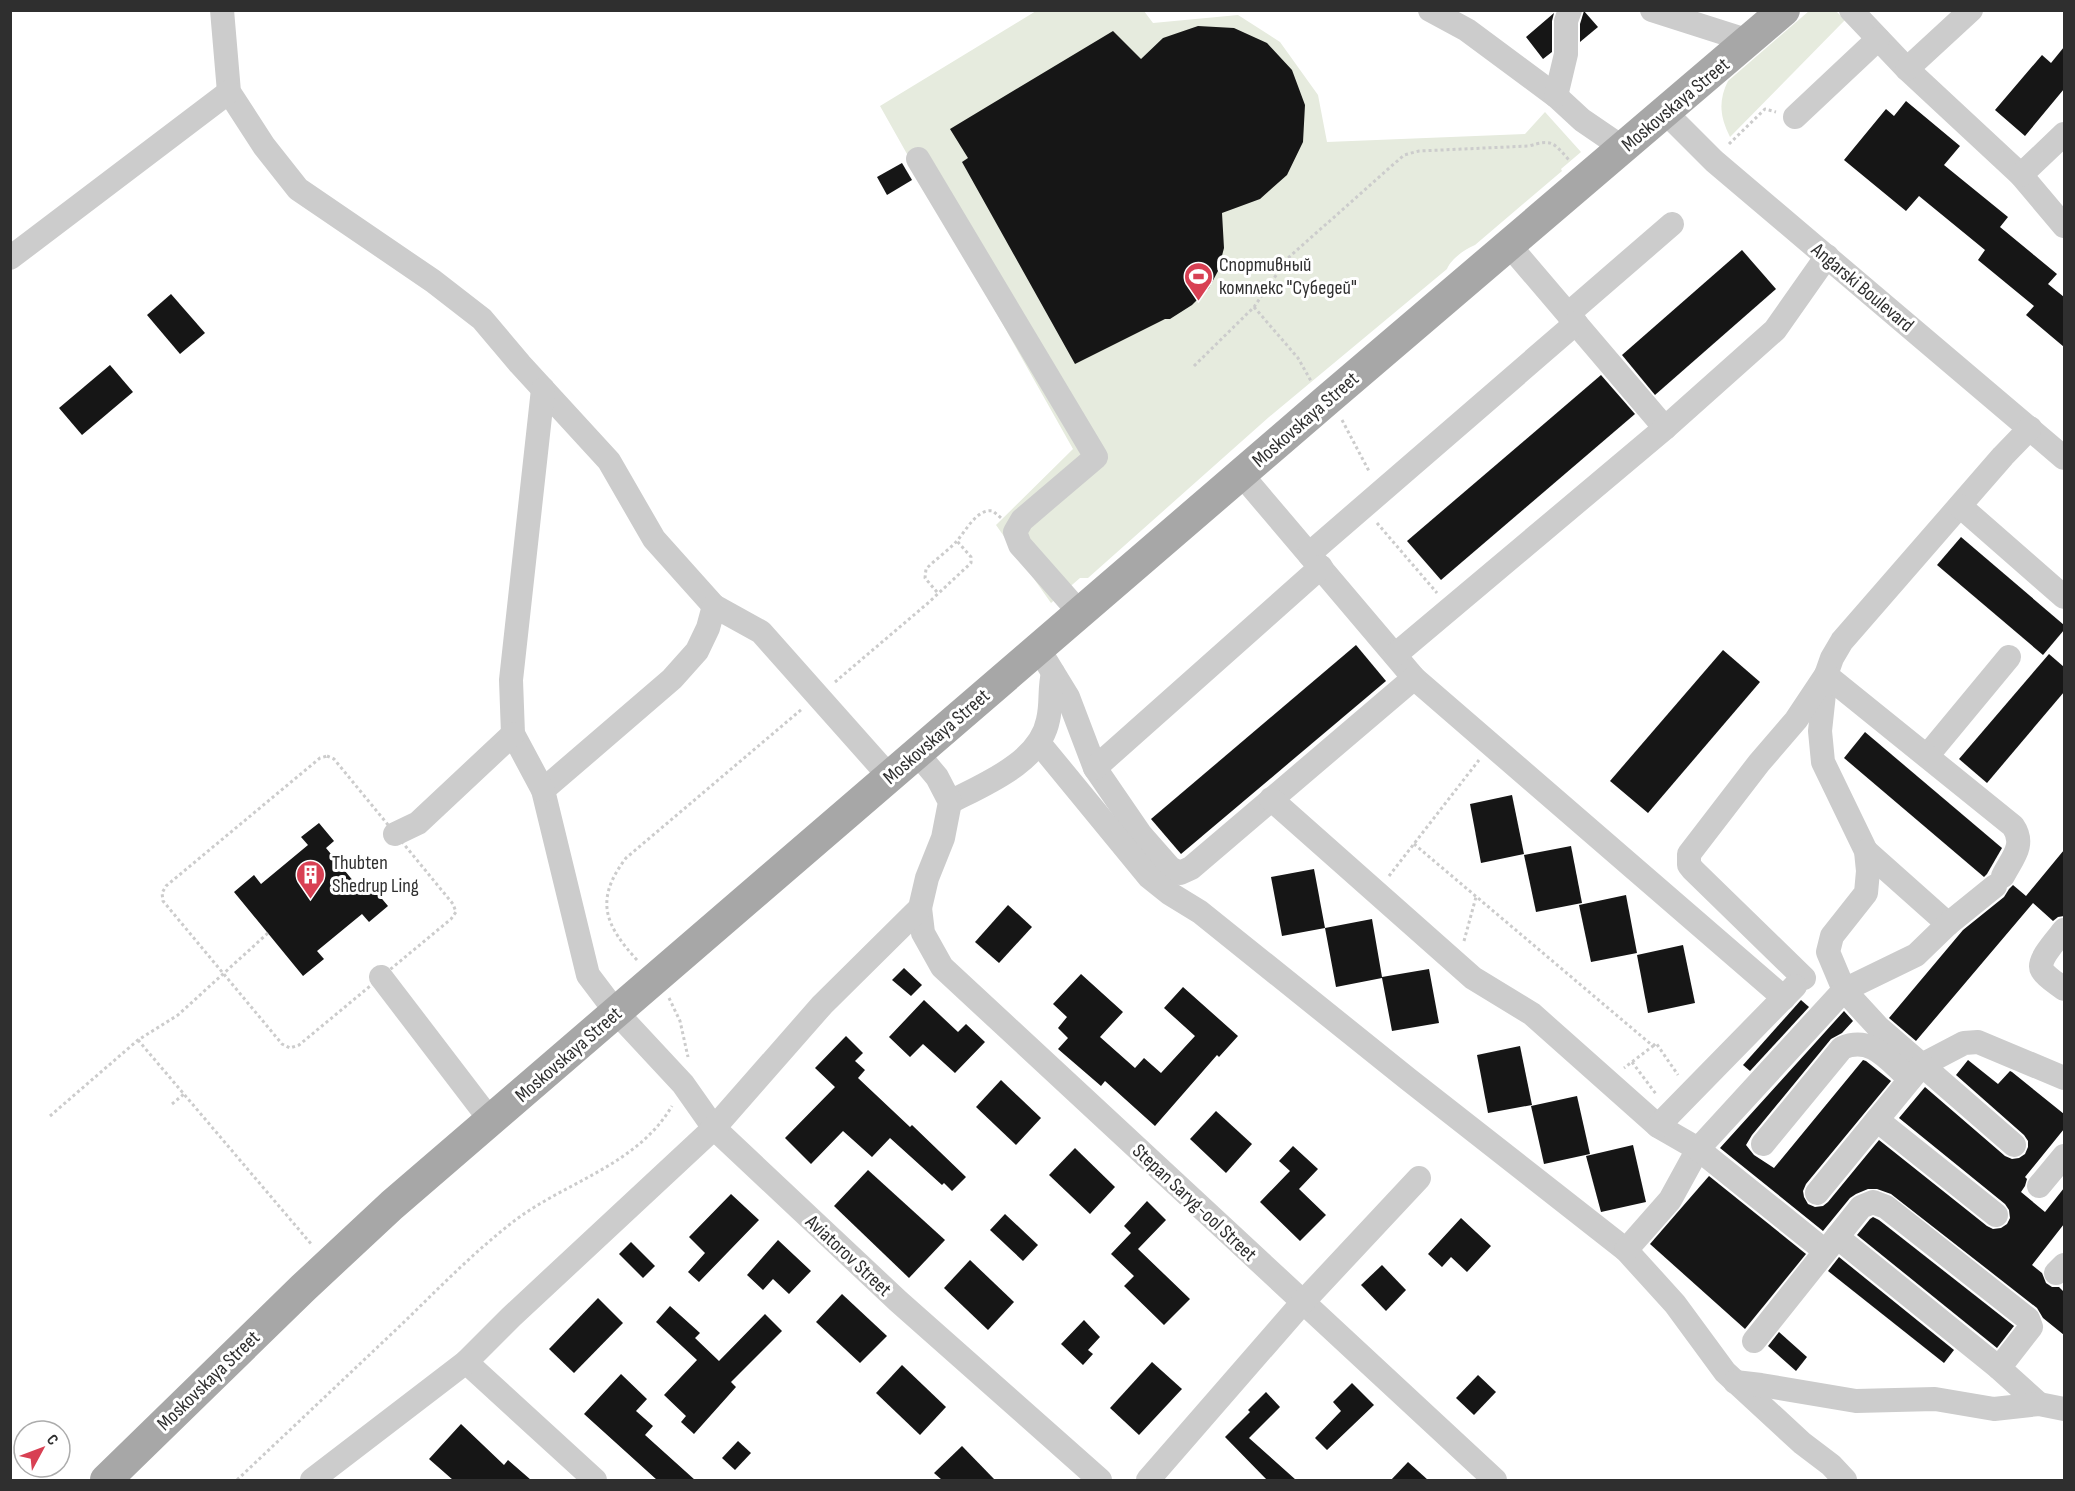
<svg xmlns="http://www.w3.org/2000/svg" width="2075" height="1491" font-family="'Sofia Sans Condensed',sans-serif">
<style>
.green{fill:#e6ebde}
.building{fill:#161616}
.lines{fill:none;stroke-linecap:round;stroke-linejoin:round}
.path{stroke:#ccc;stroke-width:3;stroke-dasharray:3 3;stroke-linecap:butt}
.minor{stroke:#ccc;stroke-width:24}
.major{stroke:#a7a7a7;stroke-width:32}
.labels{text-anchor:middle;stroke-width:6;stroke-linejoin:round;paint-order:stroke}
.street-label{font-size:20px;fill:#2f2f2f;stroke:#fff}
.poi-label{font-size:20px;fill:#2f2f2f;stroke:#fff;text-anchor:start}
</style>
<rect width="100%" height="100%" fill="#fff"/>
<g class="green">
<path d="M 1036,11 L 1144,11 L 1153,23 L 1238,15 L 1280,42 L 1318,95 L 1327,142 L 1525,134 L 1545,112 L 1581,152 L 1561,169 L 1562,171 L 1475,245 C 1465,249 1451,259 1447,269 L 1269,417 L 1088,578 L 1080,578 L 1051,603 L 996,525 L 1073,449 L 880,106 Z"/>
<path d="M 1809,11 L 1836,11 L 1845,20 L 1730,137 C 1720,117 1718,101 1728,81 Z"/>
</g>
<g class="building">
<path d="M 1584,11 L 1598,27 L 1580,42 L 1580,24 Z"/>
<path d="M 1554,13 L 1552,21 L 1552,52 L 1543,59 L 1526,37 Z"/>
<path d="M 1198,26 L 1234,28 L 1267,43 L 1292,70 L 1305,105 L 1303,142 L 1287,175 L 1260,199 L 1222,213 L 1224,248 L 1218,271 L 1209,288 L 1192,305 L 1170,319 L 1165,319 L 1075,364 L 962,162 L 968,158 L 950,129 L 1113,31 L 1141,59 L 1163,38 Z"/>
<path d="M 2064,47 L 2064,89 L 2025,136 L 1995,110 L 2042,55 L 2051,63 Z"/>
<path d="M 1906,101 L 1960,146 L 1944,165 L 2008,217 L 2000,227 L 2057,274 L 2048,284 L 2064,297 L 2064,347 L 2026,315 L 2034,306 L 1978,260 L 1985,250 L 1919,196 L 1906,211 L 1844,160 L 1886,109 L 1894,116 Z"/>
<path d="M 902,163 L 912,180 L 887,195 L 877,177 Z"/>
<path d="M 1742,250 L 1776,289 L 1655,395 L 1622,355 Z"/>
<path d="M 171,294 L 205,333 L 180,354 L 147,315 Z"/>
<path d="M 110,365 L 133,392 L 82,435 L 59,408 Z"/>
<path d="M 1601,375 L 1635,414 L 1441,580 L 1407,541 Z"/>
<path d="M 1961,537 L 2064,625 L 2064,630 L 2043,655 L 1937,565 Z"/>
<path d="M 1356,645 L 1386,681 L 1181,854 L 1151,819 Z"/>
<path d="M 1723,650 L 1760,682 L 1648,813 L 1610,781 Z"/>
<path d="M 2049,654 L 2064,667 L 2064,692 L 1987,783 L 1959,759 Z"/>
<path d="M 1865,732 L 2002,848 L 1987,874 L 1984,877 L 1844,758 Z"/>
<path d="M 1512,795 L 1524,854 L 1481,863 L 1470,804 Z"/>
<path d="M 319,823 L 334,841 L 326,848 L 364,894 L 372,887 L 388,906 L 369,922 L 362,914 L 317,951 L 324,959 L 303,976 L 234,892 L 254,875 L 261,884 L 308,845 L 301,837 Z"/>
<path d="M 1571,846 L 1582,903 L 1536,912 L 1524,855 Z"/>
<path d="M 2064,850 L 2064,916 L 2058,917 L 2053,921 L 2033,903 L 1916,1041 L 1889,1018 L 1963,930 L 2004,897 L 2009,889 L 2013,885 L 2026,896 Z"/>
<path d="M 1314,869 L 1325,928 L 1282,936 L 1271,877 Z"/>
<path d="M 1626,895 L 1637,953 L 1591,962 L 1579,905 Z"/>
<path d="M 1008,905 L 1032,927 L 999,963 L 975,942 Z"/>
<path d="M 1372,919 L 1382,977 L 1429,969 L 1439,1023 L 1392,1031 L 1382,978 L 1336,987 L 1325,928 Z"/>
<path d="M 1683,945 L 1695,1003 L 1648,1013 L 1637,955 Z"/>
<path d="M 904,968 L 922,985 L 911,996 L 892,980 Z"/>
<path d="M 1081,974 L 1123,1012 L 1100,1037 L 1135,1068 L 1144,1058 L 1161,1073 L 1195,1036 L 1164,1008 L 1183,987 L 1238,1036 L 1219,1057 L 1217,1055 L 1155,1126 L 1105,1081 L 1101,1086 L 1058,1049 L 1068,1038 L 1058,1028 L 1067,1017 L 1053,1004 Z"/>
<path d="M 924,1000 L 958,1032 L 966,1024 L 985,1042 L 955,1073 L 923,1044 L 910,1057 L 889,1037 Z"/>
<path d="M 1801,1000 L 1809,1007 L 1750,1071 L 1743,1065 Z"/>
<path d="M 1844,1011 L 1853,1021 L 1842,1033 L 1831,1039 L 1752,1135 L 1746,1145 L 1754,1155 L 1774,1168 L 1863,1060 L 1866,1061 L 1891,1081 L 1806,1184 L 1803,1191 L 1804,1197 L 1808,1204 L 1815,1207 L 1823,1206 L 1828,1202 L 1879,1140 L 1987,1226 L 1993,1229 L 2001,1228 L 2007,1224 L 2010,1218 L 2009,1210 L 2005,1204 L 1899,1118 L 1925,1087 L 2005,1156 L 2012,1159 L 2019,1158 L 2025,1154 L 2028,1147 L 2028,1141 L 2024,1135 L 1956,1075 L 1968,1060 L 1998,1084 L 2010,1071 L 2012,1072 L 2064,1114 L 2064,1129 L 2025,1177 L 2027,1179 L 2025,1186 L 2021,1192 L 2045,1212 L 2064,1188 L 2064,1224 L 2032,1265 L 2042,1273 L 2046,1283 L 2052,1287 L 2059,1287 L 2064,1292 L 2064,1335 L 2043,1318 L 2037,1308 L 1891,1194 L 1877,1189 L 1868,1189 L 1856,1194 L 1850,1198 L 1823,1231 L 1720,1148 Z"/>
<path d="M 846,1036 L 863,1053 L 855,1061 L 865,1070 L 858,1078 L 910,1127 L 912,1125 L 966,1177 L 952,1191 L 944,1183 L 942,1185 L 890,1138 L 872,1157 L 843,1131 L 811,1164 L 785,1138 L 835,1087 L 815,1068 Z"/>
<path d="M 1520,1046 L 1532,1105 L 1488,1113 L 1477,1055 Z"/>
<path d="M 1001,1080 L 1041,1118 L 1016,1145 L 976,1107 Z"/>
<path d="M 1577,1096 L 1590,1154 L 1544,1164 L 1531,1106 Z"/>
<path d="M 1216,1111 L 1252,1144 L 1226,1173 L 1190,1139 Z"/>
<path d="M 1633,1145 L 1646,1202 L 1601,1212 L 1586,1156 Z"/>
<path d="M 1293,1146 L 1318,1169 L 1299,1189 L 1326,1215 L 1300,1241 L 1260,1202 L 1290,1171 L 1279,1161 Z"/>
<path d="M 1075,1148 L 1115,1187 L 1090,1214 L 1049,1175 Z"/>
<path d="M 868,1170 L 945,1240 L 909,1278 L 834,1206 Z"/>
<path d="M 1709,1176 L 1806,1254 L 1745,1329 L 1650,1244 Z"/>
<path d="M 731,1194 L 759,1220 L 699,1282 L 688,1272 L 705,1253 L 689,1237 Z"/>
<path d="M 1147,1201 L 1166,1220 L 1138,1249 L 1190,1299 L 1164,1325 L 1124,1286 L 1134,1276 L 1111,1254 L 1131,1233 L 1124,1226 Z"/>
<path d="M 1005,1214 L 1038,1245 L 1023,1261 L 990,1230 Z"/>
<path d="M 1873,1217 L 1879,1220 L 2014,1326 L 1997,1348 L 1857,1235 L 1870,1219 Z"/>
<path d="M 1461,1218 L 1491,1246 L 1467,1272 L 1451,1257 L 1442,1267 L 1428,1254 Z"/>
<path d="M 778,1240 L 811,1271 L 789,1294 L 773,1279 L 763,1290 L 747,1275 Z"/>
<path d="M 631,1242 L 655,1266 L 643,1278 L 619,1254 Z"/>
<path d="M 1839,1257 L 1954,1350 L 1944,1363 L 1828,1271 Z"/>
<path d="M 970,1260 L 1014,1302 L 988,1330 L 944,1288 Z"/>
<path d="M 1382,1265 L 1406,1290 L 1386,1311 L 1361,1285 Z"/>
<path d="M 842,1294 L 887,1336 L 860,1363 L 816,1322 Z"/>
<path d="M 598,1298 L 623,1323 L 574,1373 L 549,1349 Z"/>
<path d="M 670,1306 L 700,1333 L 695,1338 L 719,1361 L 765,1314 L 782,1331 L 731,1382 L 736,1387 L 694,1434 L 681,1422 L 686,1416 L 664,1395 L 697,1360 L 656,1322 Z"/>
<path d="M 1084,1320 L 1100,1337 L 1088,1350 L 1093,1354 L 1083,1365 L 1061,1344 Z"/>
<path d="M 1779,1332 L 1807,1357 L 1796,1371 L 1768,1346 Z"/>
<path d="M 1152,1362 L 1182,1389 L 1139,1435 L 1110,1408 Z"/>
<path d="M 902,1365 L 946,1407 L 920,1435 L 876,1393 Z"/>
<path d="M 621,1374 L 647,1399 L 636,1411 L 653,1426 L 645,1435 L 695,1480 L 657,1480 L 584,1414 Z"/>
<path d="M 1478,1375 L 1496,1392 L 1474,1415 L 1456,1398 Z"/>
<path d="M 1352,1383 L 1374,1405 L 1327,1450 L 1315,1438 L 1341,1411 L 1333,1402 Z"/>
<path d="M 1266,1392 L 1280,1407 L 1249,1438 L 1296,1480 L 1267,1480 L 1225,1437 L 1250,1412 L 1248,1410 Z"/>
<path d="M 461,1424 L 504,1465 L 508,1460 L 531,1480 L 453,1480 L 429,1459 Z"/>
<path d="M 738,1441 L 751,1453 L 735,1470 L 722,1458 Z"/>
<path d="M 962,1446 L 995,1480 L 942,1480 L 934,1473 Z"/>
<path d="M 1408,1462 L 1428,1480 L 1391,1480 Z"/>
</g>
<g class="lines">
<g class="path">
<path d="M 1729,144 L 1765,109 L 1776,112"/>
<path d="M 1254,307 L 1298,358 L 1311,381"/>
<path d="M 1194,366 L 1254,307 L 1288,258 L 1404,155 L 1419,151 L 1529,146 C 1552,139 1553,142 1569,160"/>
<path d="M 1342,420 L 1370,473"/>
<path d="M 1377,523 L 1437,593"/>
<path d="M 937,592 L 925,578 L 926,569 C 935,560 946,552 955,543 C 965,533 976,508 993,511 L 1001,518"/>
<path d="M 835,682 L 928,603 L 971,563 L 971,557 L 957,541"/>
<path d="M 327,756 L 334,759 L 453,904 L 456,912 L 451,919 L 299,1045 L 290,1048 L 282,1044 L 163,901 L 162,893 L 166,886 L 320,758 Z"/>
<path d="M 1414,844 L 1653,1046 L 1624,1068"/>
<path d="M 1389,876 L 1479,760"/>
<path d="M 1464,941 L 1476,897"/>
<path d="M 637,960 C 605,925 594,900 626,858 L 802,709"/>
<path d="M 669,998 L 680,1021 L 688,1057"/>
<path d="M 138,1040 L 312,1245"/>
<path d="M 1653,1046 L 1656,1043 L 1678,1075"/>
<path d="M 1632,1062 L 1656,1094"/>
<path d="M 172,1104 L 184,1094"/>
<path d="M 50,1116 L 138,1040 L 178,1015 L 268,933"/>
<path d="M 237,1480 C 292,1428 347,1376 402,1324 C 437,1290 471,1255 509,1225 C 562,1182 635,1168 672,1106"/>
</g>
<g class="minor">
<path d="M 222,10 L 229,92 L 264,146 L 298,189 L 433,281 L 482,319 L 520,364 L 609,461 L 654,539 L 714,606"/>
<path d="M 1430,10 L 1467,30 L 1556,96 L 1582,120 L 1623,148"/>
<path d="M 1652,10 L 1749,41"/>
<path d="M 1851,10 L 1907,69 L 2021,175 L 2064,226"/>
<path d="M 1907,69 L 1971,10"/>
<path d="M 1556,96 L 1566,54 L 1566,21 L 1570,10"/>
<path d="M 1665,112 L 1714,161 L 2064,458"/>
<path d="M 1795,117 L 1878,39"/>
<path d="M 918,159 L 1096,457 L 1022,520 L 1015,532 L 1020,545 L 1080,613"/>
<path d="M 2021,175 L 2064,134"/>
<path d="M 1509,245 L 1665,428"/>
<path d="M 10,258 L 229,92"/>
<path d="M 1568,314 L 1672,224"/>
<path d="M 2030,428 L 2003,456 L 1842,641 L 1832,658 L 1826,675 L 1820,731 L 1823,762 L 1866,851 L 1868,871 L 1866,893 L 1832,936 L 1828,952 L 1844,990 L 1878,1027 L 1922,1065 L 1964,1043 L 1978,1042 L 2064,1078"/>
<path d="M 1241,474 L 1414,678 L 1784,998"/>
<path d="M 1960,506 L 2064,597"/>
<path d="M 1309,554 L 1576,323"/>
<path d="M 1038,648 L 1068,697 L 1095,768 L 1141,835 L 1170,868 L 1180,873 L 1191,868 L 1414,678"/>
<path d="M 1395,655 L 1665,428 L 1775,330 L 1827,256"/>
<path d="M 1039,743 L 1149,877 L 1169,893 L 1200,912 L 1408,1079 L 1626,1250 L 1675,1304 L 1725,1372 L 1802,1443 L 1831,1465 L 1845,1480"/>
<path d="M 1927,756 L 2009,657"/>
<path d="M 1095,768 L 1321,567"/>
<path d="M 889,776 L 761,632 L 714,606 L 708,628 L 697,651 L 672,679 L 543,790 L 588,975 L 616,1012 L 683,1084 L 714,1128 L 898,1301 L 1100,1480"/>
<path d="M 543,790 L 513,734 L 511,680 L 543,389"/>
<path d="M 1271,799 L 1473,978 L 1532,1014 L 1658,1126 L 1698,1149 L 1670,1200 L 1626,1250"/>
<path d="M 950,802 C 985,784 1040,762 1048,720 C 1052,704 1049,689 1053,673"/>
<path d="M 395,834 L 418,823 L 513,734"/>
<path d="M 1866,851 L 1948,924"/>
<path d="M 920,908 L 923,933 L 942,967 L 1495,1480"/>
<path d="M 2064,930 C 2058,938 2036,961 2042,970 C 2047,978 2058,984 2064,989"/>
<path d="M 381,977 L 491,1121"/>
<path d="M 1804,978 L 1693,870 L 1689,865 L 1689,854 L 1759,763 L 1796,720 L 1826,675 L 2013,826 C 2026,845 2012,858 2003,876"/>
<path d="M 1877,1120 L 1996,1215"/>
<path d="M 1658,1126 L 1795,986"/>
<path d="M 1763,1144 L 1842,1048 C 1872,1035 1889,1061 1910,1079"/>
<path d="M 2039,1186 L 2064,1156"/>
<path d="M 1817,1193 L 1922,1065 L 2014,1145"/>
<path d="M 1837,1237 L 1999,1368"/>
<path d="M 1825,1251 L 1698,1149 L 1844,990 L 1916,955 L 1948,924 L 1995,886"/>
<path d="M 2056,1273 L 2064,1265"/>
<path d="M 1754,1341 L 1861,1207 L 1873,1202 L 1886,1207 L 2028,1319 L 2031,1327 L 1999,1368 L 2039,1404"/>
<path d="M 466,1362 L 595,1480"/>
<path d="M 1735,1382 L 1761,1385 L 1856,1401 L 1935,1399 L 1994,1409 L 2039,1404 L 2064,1409"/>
<path d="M 312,1480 L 466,1362 L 511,1317 L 714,1128 L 822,1005 L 920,908 L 927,878 L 943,838 L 950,802 L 937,777 L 916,752"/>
<path d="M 1148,1480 L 1303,1302 L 1419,1178"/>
</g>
<path class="major" d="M 106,1480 L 303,1288 L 392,1205 L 1327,400 L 1784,10"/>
</g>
<defs>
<symbol id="stadium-pin" viewBox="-11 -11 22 30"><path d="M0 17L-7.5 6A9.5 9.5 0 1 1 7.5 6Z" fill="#d84053" stroke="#fff"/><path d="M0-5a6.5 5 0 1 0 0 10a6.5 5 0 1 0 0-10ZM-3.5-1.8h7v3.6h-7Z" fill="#fff"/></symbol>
<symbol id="building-pin" viewBox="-11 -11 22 30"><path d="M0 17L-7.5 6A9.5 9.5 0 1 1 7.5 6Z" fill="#d84053" stroke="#fff"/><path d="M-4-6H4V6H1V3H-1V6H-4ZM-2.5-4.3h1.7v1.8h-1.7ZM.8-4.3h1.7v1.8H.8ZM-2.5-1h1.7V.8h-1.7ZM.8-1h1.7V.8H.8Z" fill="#fff"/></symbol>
</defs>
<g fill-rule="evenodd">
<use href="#stadium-pin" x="1182" y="260" width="33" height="45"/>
<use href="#building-pin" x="294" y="858" width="33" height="45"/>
</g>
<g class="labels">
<g class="street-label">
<text transform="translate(1675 104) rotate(-40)" y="7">Moskovskaya Street</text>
<text transform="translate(1863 287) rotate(40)" y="7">Angarski Boulevard</text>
<text transform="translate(1305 419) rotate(-41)" y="7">Moskovskaya Street</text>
<text transform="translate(936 736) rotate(-41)" y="7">Moskovskaya Street</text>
<text transform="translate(568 1054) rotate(-41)" y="7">Moskovskaya Street</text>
<text transform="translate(1195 1202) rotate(43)" y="7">Stepan Saryg-ool Street</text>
<text transform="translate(849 1255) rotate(43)" y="7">Aviatorov Street</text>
<text transform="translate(208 1380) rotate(-44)" y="7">Moskovskaya Street</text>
</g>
<g class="poi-label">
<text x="1219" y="271">Спортивный<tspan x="1219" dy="23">комплекс "Субедей"</tspan></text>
<text x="332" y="869">Thubten<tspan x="332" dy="23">Shedrup Ling</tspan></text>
</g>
</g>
<rect width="2075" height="1491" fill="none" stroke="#2f2f2f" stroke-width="24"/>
<g transform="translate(42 1449) rotate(49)"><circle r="28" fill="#ffffff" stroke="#acacac" stroke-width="1.5"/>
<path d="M0-4.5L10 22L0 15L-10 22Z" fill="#d84053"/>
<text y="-9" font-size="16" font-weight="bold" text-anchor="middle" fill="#2f2f2f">С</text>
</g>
</svg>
